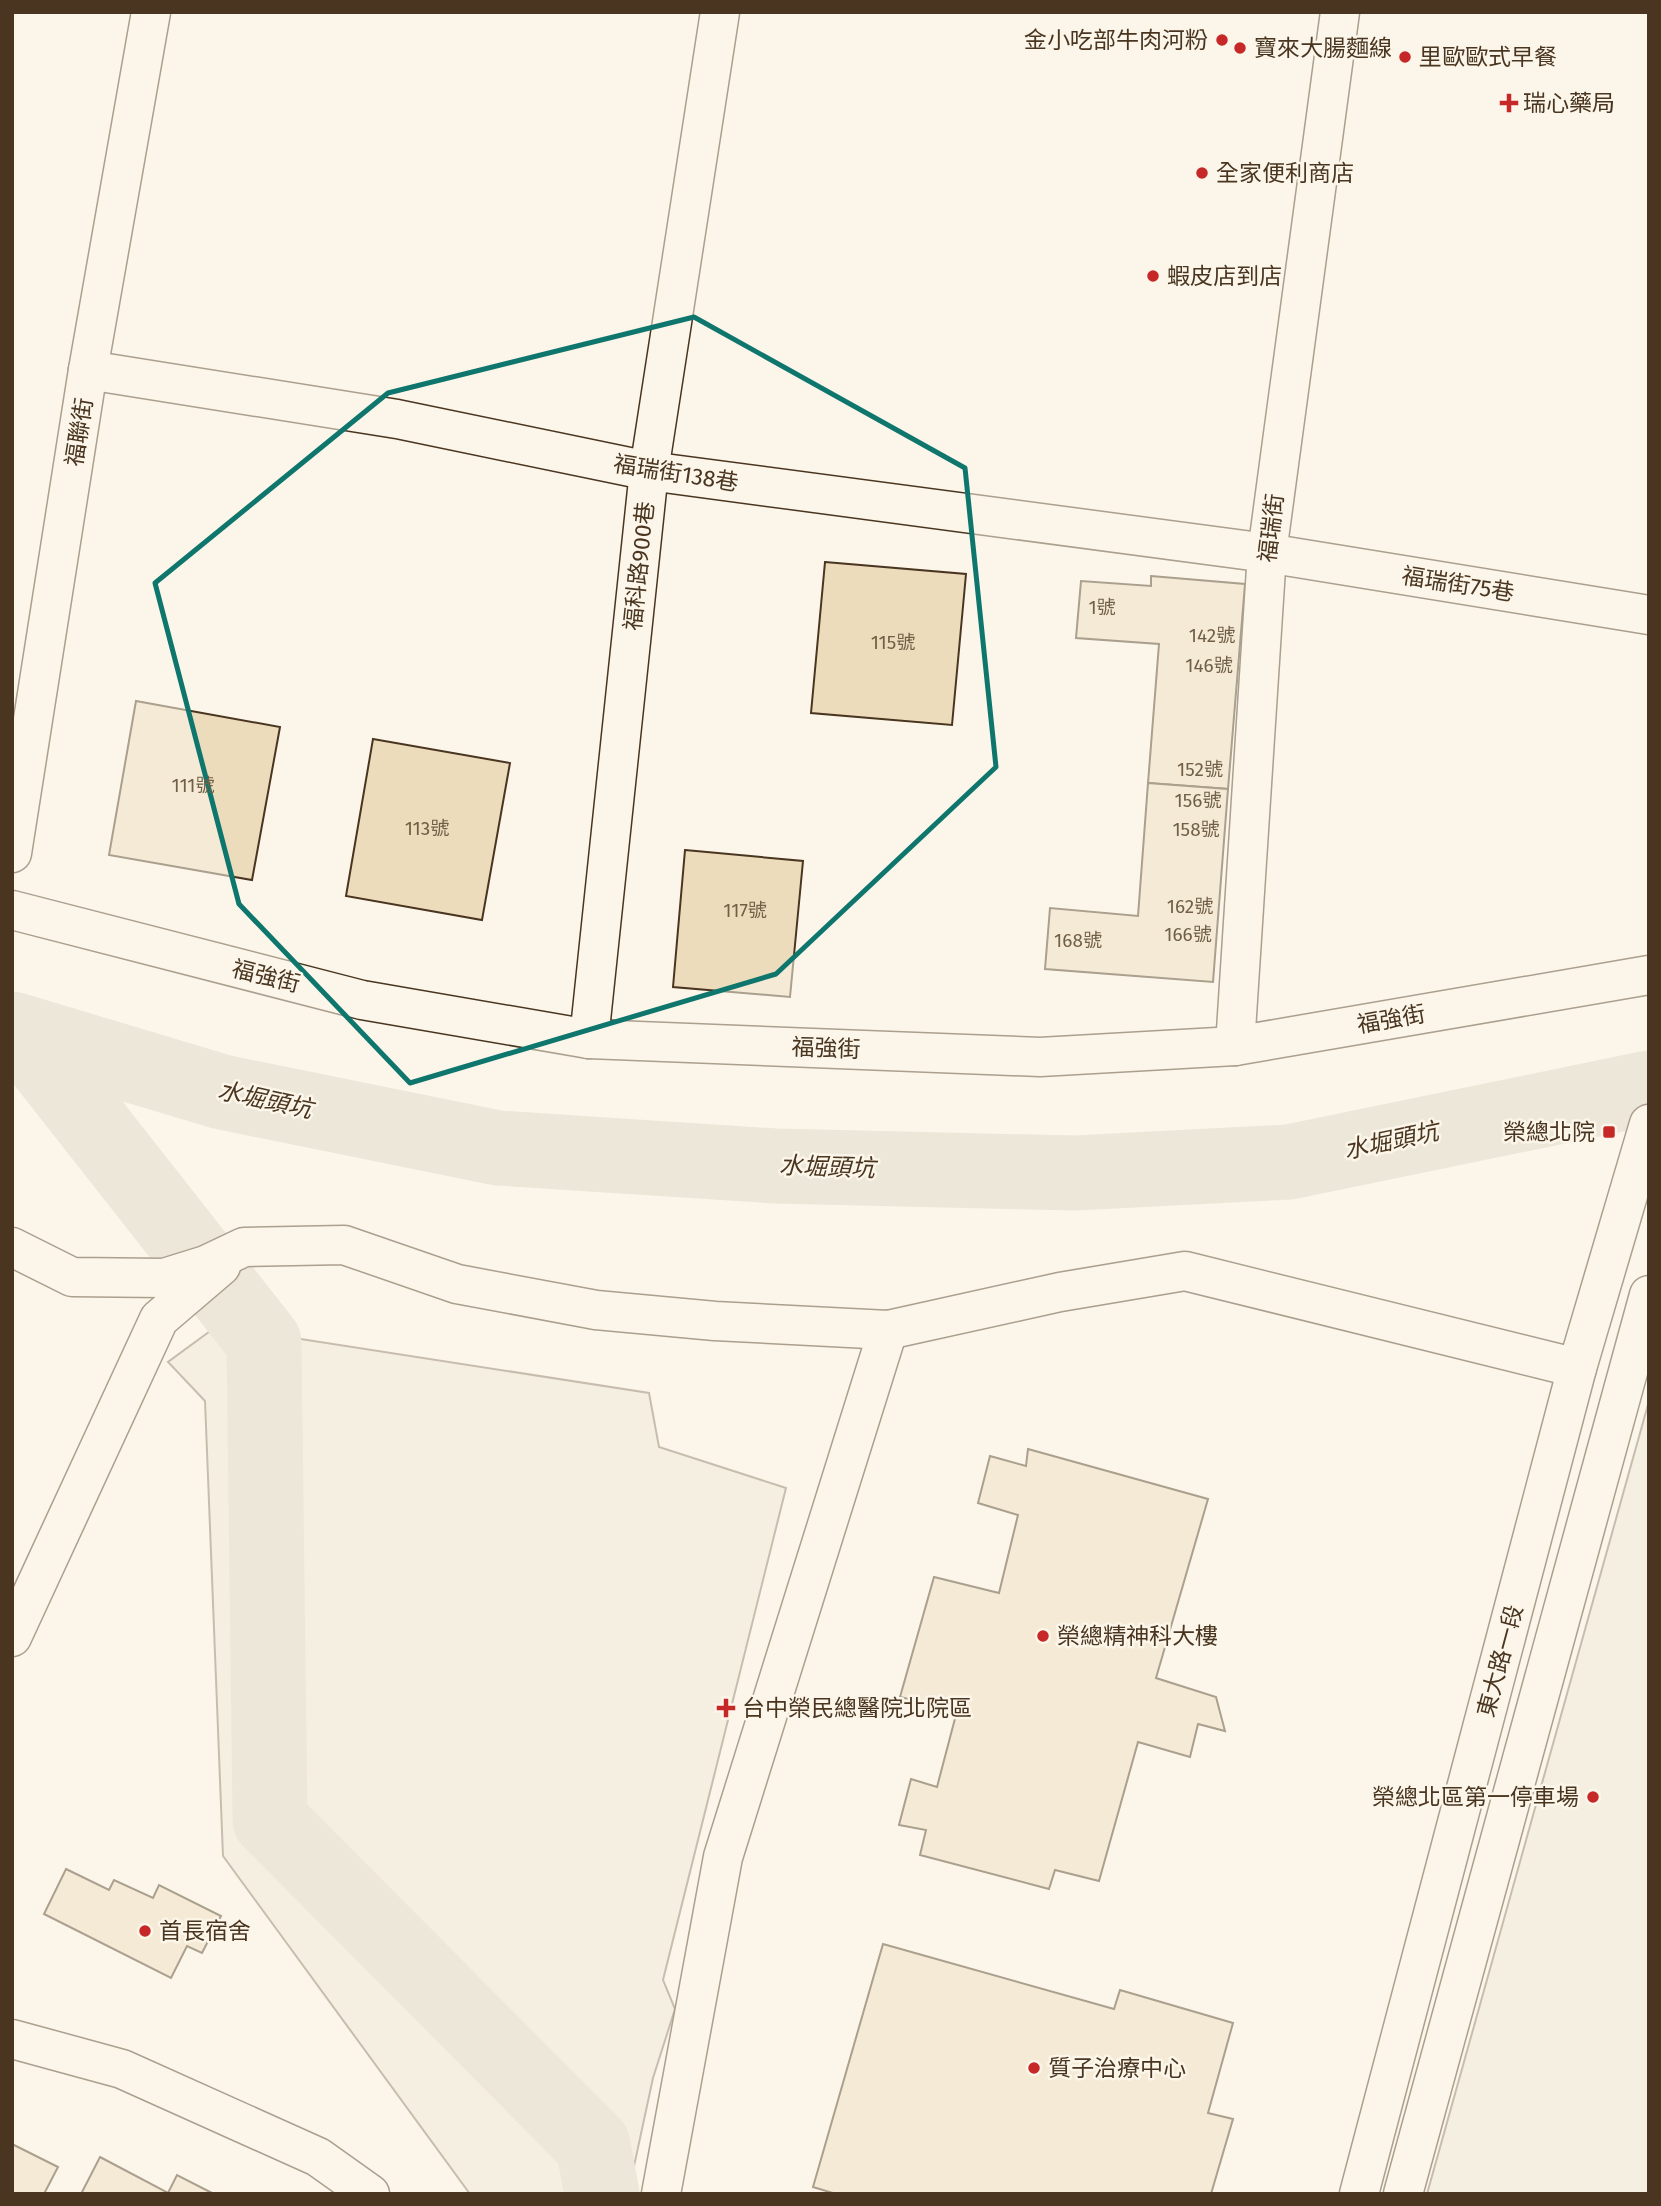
<svg xmlns="http://www.w3.org/2000/svg" width="1661" height="2206" font-family="'Fira Sans','Noto Sans TC',sans-serif">
<style>
.green{fill:#ede6d9;stroke:#887966;stroke-width:2}
.parking{fill:#ede7d9;stroke:#887966;stroke-width:2}
.lines{fill:none;stroke-linecap:round;stroke-linejoin:round}
.river{stroke:#dcd4c6;stroke-width:75}
.building{fill:#ecdcbc;stroke:#4a3520;stroke-width:2}
.minor-casing{stroke:#4a3520;stroke-width:41}
.minor{stroke:#fbf6e9;stroke-width:38}
.marked{fill:none;stroke:#0f766e;stroke-width:5;stroke-linejoin:round}
.poi-dot{fill:#c62828;stroke:#fbf6e9;stroke-width:2.5}
.labels{text-anchor:middle;stroke-width:5;stroke-linejoin:round;paint-order:stroke}
.number-label{font-size:19px;fill:#725f47}
.poi-label{font-size:23px;fill:#4a3520;stroke:#fbf6e9;text-anchor:start}
.street-label{font-size:23px;fill:#4a3520;stroke:#fbf6e9}
.water-label{font-size:24px;font-style:italic;fill:#4a3520;stroke:#fbf6e9}
</style>
<rect width="100%" height="100%" fill="#fbf6e9"/>
<path class="green" d="M 217,1326 L 649,1393 L 659,1447 L 786,1488 L 663,1980 L 675,2009 L 653,2078 L 628,2194 L 470,2194 L 223,1856 L 205,1401 L 168,1362 Z"/>
<path class="parking" d="M 1649,1401 L 1649,2194 L 1427,2194 Z"/>
<g class="lines">
<g class="river">
<path d="M 12,1029 L 222,1092 L 498,1148 L 776,1166 L 1075,1173 L 1289,1162 L 1649,1088"/>
<path d="M 21,1033 L 264,1342 L 270,1820 L 593,2145 L 602,2194"/>
</g>
</g>
<g class="building">
<path d="M 825,562 L 966,574 L 952,725 L 811,713 Z"/>
<path d="M 1151,576 L 1245,584 L 1228,789 L 1148,783 L 1159,644 L 1076,638 L 1081,581 L 1151,586 Z"/>
<path d="M 136,701 L 280,727 L 252,880 L 109,855 Z"/>
<path d="M 373,739 L 510,763 L 482,920 L 346,896 Z"/>
<path d="M 1148,783 L 1228,789 L 1213,982 L 1045,969 L 1050,908 L 1138,916 Z"/>
<path d="M 685,850 L 803,861 L 790,997 L 673,987 Z"/>
<path d="M 1028,1449 L 1208,1499 L 1156,1678 L 1216,1697 L 1225,1731 L 1198,1724 L 1190,1757 L 1138,1742 L 1099,1881 L 1055,1870 L 1049,1889 L 920,1855 L 926,1830 L 899,1825 L 911,1779 L 937,1787 L 957,1711 L 900,1697 L 934,1577 L 999,1593 L 1018,1515 L 978,1503 L 990,1456 L 1026,1466 Z"/>
<path d="M 66,1869 L 109,1890 L 114,1880 L 153,1898 L 159,1885 L 221,1916 L 202,1953 L 187,1946 L 171,1978 L 44,1914 Z"/>
<path d="M 883,1944 L 1114,2009 L 1120,1990 L 1233,2023 L 1208,2113 L 1233,2119 L 1211,2194 L 836,2194 L 813,2187 Z"/>
<path d="M 12,2144 L 58,2167 L 44,2194 L 12,2194 Z"/>
<path d="M 100,2157 L 168,2193 L 177,2175 L 214,2194 L 81,2194 Z"/>
</g>
<g class="lines">
<defs>
<g id="minor">
<path d="M 88,370 L 397,419 L 649,471 L 1267,553 L 1649,615"/>
<path d="M 12,853 L 88,370 L 151,12"/>
<path d="M 12,910 L 362,1000 L 589,1039 L 1040,1057 L 1235,1046 L 1649,975"/>
<path d="M 589,1039 L 649,471 L 720,12"/>
<path d="M 1235,1046 L 1267,553 L 1340,12"/>
<path d="M 12,1247 L 72,1277 L 164,1278 L 206,1265 L 244,1247 L 344,1245 L 457,1284 L 596,1310 L 715,1321 L 888,1330 L 1060,1292 L 1185,1271 L 1577,1368"/>
<path d="M 12,1637 L 159,1319 L 221,1266"/>
<path d="M 12,2039 L 122,2069 L 318,2157 L 370,2194"/>
<path d="M 661,2194 L 723,1857 L 888,1330"/>
<path d="M 1359,2194 L 1577,1368 L 1649,1124"/>
<path d="M 1403,2194 L 1649,1295"/>
</g>
</defs>
<use href="#minor" class="minor-casing"/>
<use href="#minor" class="minor"/>
</g>
<path d="M0 0H1661V2206H0ZM 694,317 L 965,468 L 996,767 L 776,974 L 410,1083 L 239,904 L 155,583 L 388,393 Z" fill="#fbf6e9" fill-opacity=".55" fill-rule="evenodd"/>
<path class="marked" d="M 694,317 L 965,468 L 996,767 L 776,974 L 410,1083 L 239,904 L 155,583 L 388,393 Z"/>
<g class="poi-dot">
<circle cx="1222" cy="40" r="7"/>
<circle cx="1240" cy="48" r="7"/>
<circle cx="1405" cy="57" r="7"/>
<path d="M1505.5 92.5h7v7h7v7h-7v7h-7v-7h-7v-7h7z"/>
<circle cx="1202" cy="173" r="7"/>
<circle cx="1153" cy="276" r="7"/>
<rect x="1602" y="1125" width="14" height="14" rx="3.5"/>
<circle cx="1043" cy="1636" r="7"/>
<path d="M722.5 1697.5h7v7h7v7h-7v7h-7v-7h-7v-7h7z"/>
<circle cx="1593" cy="1797" r="7"/>
<circle cx="145" cy="1931" r="7"/>
<circle cx="1034" cy="2068" r="7"/>
</g>
<g class="labels">
<g class="number-label">
<text x="1102" y="614">1號</text>
<text x="1212" y="642">142號</text>
<text x="893" y="649">115號</text>
<text x="1209" y="672">146號</text>
<text x="1200" y="776">152號</text>
<text x="193" y="792">111號</text>
<text x="1198" y="807">156號</text>
<text x="427" y="835">113號</text>
<text x="1196" y="836">158號</text>
<text x="1190" y="913">162號</text>
<text x="745" y="917">117號</text>
<text x="1188" y="941">166號</text>
<text x="1078" y="947">168號</text>
</g>
<g class="poi-label">
<text x="1208" y="48" text-anchor="end">金小吃部牛肉河粉</text>
<text x="1254" y="56">寶來大腸麵線</text>
<text x="1419" y="65">里歐歐式早餐</text>
<text x="1523" y="111">瑞心藥局</text>
<text x="1216" y="181">全家便利商店</text>
<text x="1167" y="284">蝦皮店到店</text>
<text x="1595" y="1140" text-anchor="end">榮總北院</text>
<text x="1057" y="1644">榮總精神科大樓</text>
<text x="742" y="1716">台中榮民總醫院北院區</text>
<text x="1579" y="1805" text-anchor="end">榮總北區第一停車場</text>
<text x="159" y="1939">首長宿舍</text>
<text x="1048" y="2076">質子治療中心</text>
</g>
<g class="street-label">
<text transform="translate(79 432) rotate(-81)" y="8">福聯街</text>
<text transform="translate(676 473) rotate(9)" y="8">福瑞街138巷</text>
<text transform="translate(1271 528) rotate(-83)" y="8">福瑞街</text>
<text transform="translate(639 566) rotate(-84)" y="8">福科路900巷</text>
<text transform="translate(1458 584) rotate(9)" y="8">福瑞街75巷</text>
<text transform="translate(266 976) rotate(14)" y="8">福強街</text>
<text transform="translate(1391 1019) rotate(-10)" y="8">福強街</text>
<text transform="translate(826 1048) rotate(2)" y="8">福強街</text>
<text transform="translate(1500 1661) rotate(-75)" y="8">東大路一段</text>
</g>
<g class="water-label">
<text transform="translate(265 1100) rotate(12)" y="8">水堀頭坑</text>
<text transform="translate(1391 1141) rotate(-12)" y="8">水堀頭坑</text>
<text transform="translate(827 1167) rotate(2)" y="8">水堀頭坑</text>
</g>
</g>
<rect width="1661" height="2206" fill="none" stroke="#4a3520" stroke-width="28"/>
</svg>
